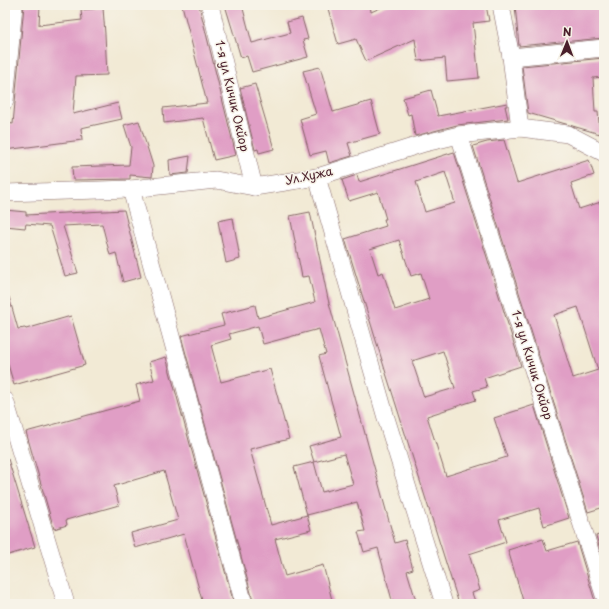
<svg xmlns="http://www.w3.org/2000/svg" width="609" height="609" font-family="'Playpen Sans',sans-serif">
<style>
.building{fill:#e09ec5;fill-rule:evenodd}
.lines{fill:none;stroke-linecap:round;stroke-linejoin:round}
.minor-casing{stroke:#856666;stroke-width:18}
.minor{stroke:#fff;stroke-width:17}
.labels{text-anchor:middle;stroke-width:3;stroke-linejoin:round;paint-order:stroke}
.street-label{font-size:12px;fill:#4a1f2b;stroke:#f7f3e8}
</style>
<rect width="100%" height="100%" fill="#f7f3e8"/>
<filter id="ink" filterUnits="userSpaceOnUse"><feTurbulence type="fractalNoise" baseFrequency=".025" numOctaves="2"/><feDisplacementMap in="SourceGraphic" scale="8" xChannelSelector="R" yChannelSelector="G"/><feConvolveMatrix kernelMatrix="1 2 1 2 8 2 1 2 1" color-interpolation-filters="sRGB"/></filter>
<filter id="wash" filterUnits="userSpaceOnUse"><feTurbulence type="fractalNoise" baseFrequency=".012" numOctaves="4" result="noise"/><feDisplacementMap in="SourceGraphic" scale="16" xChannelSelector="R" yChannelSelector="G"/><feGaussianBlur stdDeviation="0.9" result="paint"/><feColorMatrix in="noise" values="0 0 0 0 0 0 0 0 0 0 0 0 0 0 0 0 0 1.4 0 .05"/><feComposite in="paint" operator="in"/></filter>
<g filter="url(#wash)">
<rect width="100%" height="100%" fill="#f2ead5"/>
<g id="blocks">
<g class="building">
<path d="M 24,5 L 40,5 L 39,25 L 82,20 L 81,10 L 103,8 L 105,34 L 107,75 L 76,76 L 73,114 L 118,103 L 122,119 L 81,128 L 82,140 L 5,150 L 5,129 L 7,123 L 13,124 Z"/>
<path d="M 182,5 L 199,5 L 236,155 L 214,160 L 203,118 L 164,123 L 163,108 L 207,103 Z"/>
<path d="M 225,5 L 242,5 L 252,43 L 290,33 L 287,22 L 302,18 L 308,39 L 303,40 L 308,57 L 252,72 L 247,56 L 241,58 Z"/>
<path d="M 327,5 L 370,5 L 371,12 L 387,5 L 486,5 L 489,21 L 473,23 L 479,78 L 447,81 L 445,58 L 418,61 L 415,39 L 366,61 L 356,39 L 338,44 Z"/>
<path d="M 515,5 L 604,5 L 604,38 L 519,46 Z"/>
<path d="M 604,58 L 604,77 L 593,78 L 595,112 L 598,112 L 600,134 L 528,113 L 522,66 Z"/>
<path d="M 320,67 L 333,112 L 371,101 L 380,134 L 348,143 L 352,156 L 329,163 L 326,151 L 310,155 L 300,119 L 316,114 L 303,71 Z"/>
<path d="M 255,84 L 274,149 L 259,153 L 258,149 L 255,150 L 240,88 Z"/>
<path d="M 431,90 L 438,116 L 507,103 L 507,106 L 505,106 L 508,119 L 457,125 L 415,136 L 411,114 L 408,115 L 403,98 Z"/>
<path d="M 139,121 L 153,166 L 152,177 L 130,175 L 130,179 L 73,180 L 72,167 L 129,165 L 131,147 L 124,125 Z"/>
<path d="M 504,140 L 517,183 L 589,160 L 594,175 L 571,183 L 579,209 L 604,201 L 604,507 L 588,512 L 473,146 L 487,142 ZM 578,307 L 598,370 L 573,378 L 554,315 Z"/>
<path d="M 454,152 L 521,366 L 484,378 L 487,387 L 473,391 L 476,400 L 427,416 L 446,476 L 507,457 L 494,418 L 534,405 L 569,518 L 544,526 L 539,508 L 499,520 L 506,542 L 469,554 L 480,590 L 472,593 L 476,604 L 459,604 L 385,370 L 345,239 L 386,226 L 384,219 L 386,219 L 378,192 L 349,201 L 342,180 L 357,175 L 359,182 ZM 445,172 L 455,203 L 425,212 L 416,182 ZM 399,240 L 411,276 L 421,273 L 429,299 L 395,310 L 383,272 L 378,274 L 370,249 ZM 443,351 L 455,388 L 424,397 L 412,361 Z"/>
<path d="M 190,156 L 188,173 L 170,175 L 169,160 Z"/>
<path d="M 5,210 L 26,212 L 26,215 L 124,210 L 141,277 L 123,282 L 116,253 L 110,255 L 102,224 L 63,226 L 78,273 L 65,276 L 50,226 L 26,224 L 25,228 L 5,226 Z"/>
<path d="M 310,212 L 328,299 L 395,543 L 405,540 L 413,569 L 407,571 L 417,604 L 393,604 L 378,548 L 364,552 L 358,532 L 365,531 L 357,502 L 307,515 L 311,530 L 275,539 L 285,576 L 323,565 L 333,604 L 254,604 L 181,336 L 224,325 L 221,314 L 255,305 L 258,318 L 315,302 L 309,276 L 302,277 L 290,216 ZM 258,326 L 263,344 L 319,329 L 326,354 L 319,356 L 341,437 L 309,446 L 314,462 L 294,467 L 307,515 L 271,525 L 250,449 L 289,439 L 270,369 L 221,382 L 211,345 L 231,339 L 229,334 ZM 344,454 L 353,484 L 322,492 L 314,462 Z"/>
<path d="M 233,218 L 240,259 L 226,263 L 218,221 Z"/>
<path d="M 5,297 L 9,297 L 18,329 L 25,328 L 26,329 L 71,316 L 85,365 L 14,385 L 5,354 Z"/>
<path d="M 166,357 L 234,604 L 203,604 L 184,534 L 135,548 L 131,533 L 178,520 L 164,471 L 114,486 L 119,505 L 66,520 L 67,525 L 54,529 L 26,432 L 140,401 L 136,385 L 154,380 L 149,362 Z"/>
<path d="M 8,459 L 35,547 L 5,556 L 5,460 Z"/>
<path d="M 604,533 L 604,562 L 596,536 Z"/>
<path d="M 543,539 L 547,551 L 577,542 L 594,598 L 598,603 L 595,604 L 524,604 L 508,550 Z"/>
</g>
</g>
</g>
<g filter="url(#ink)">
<use href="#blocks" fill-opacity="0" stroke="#856666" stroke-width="1"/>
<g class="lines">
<defs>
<g id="minor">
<path d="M 210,5 L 254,187"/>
<path d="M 501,5 L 511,57 L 520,128"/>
<path d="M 511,57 L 604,48"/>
<path d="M 5,101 L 14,5"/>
<path d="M 459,135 L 604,595"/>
<path d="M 317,177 L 386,418 L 444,604"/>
<path d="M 131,189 L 244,604"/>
<path d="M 5,193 L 131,189 L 216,180 L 254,187 L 317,177 L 425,143 L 459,135 L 520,128 L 568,134 L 604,153"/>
<path d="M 5,400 L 66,604"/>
</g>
</defs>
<use href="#minor" class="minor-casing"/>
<use href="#minor" class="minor"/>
</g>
</g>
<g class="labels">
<g class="street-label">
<text transform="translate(232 96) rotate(77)" y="4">1-я ул Кичик Окйор</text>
<text transform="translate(309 176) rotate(-12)" y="4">Ул.Хужа</text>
<text transform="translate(532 365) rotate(73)" y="4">1-я ул Кичик Окйор</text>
</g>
</g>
<rect width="609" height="609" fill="none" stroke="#f7f3e8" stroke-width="20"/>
<g transform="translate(567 42) rotate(1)" stroke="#f7f3e8" stroke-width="3" paint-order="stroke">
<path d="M0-3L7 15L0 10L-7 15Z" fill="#4a1f2b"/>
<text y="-6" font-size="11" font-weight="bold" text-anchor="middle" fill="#4a1f2b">N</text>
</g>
</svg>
